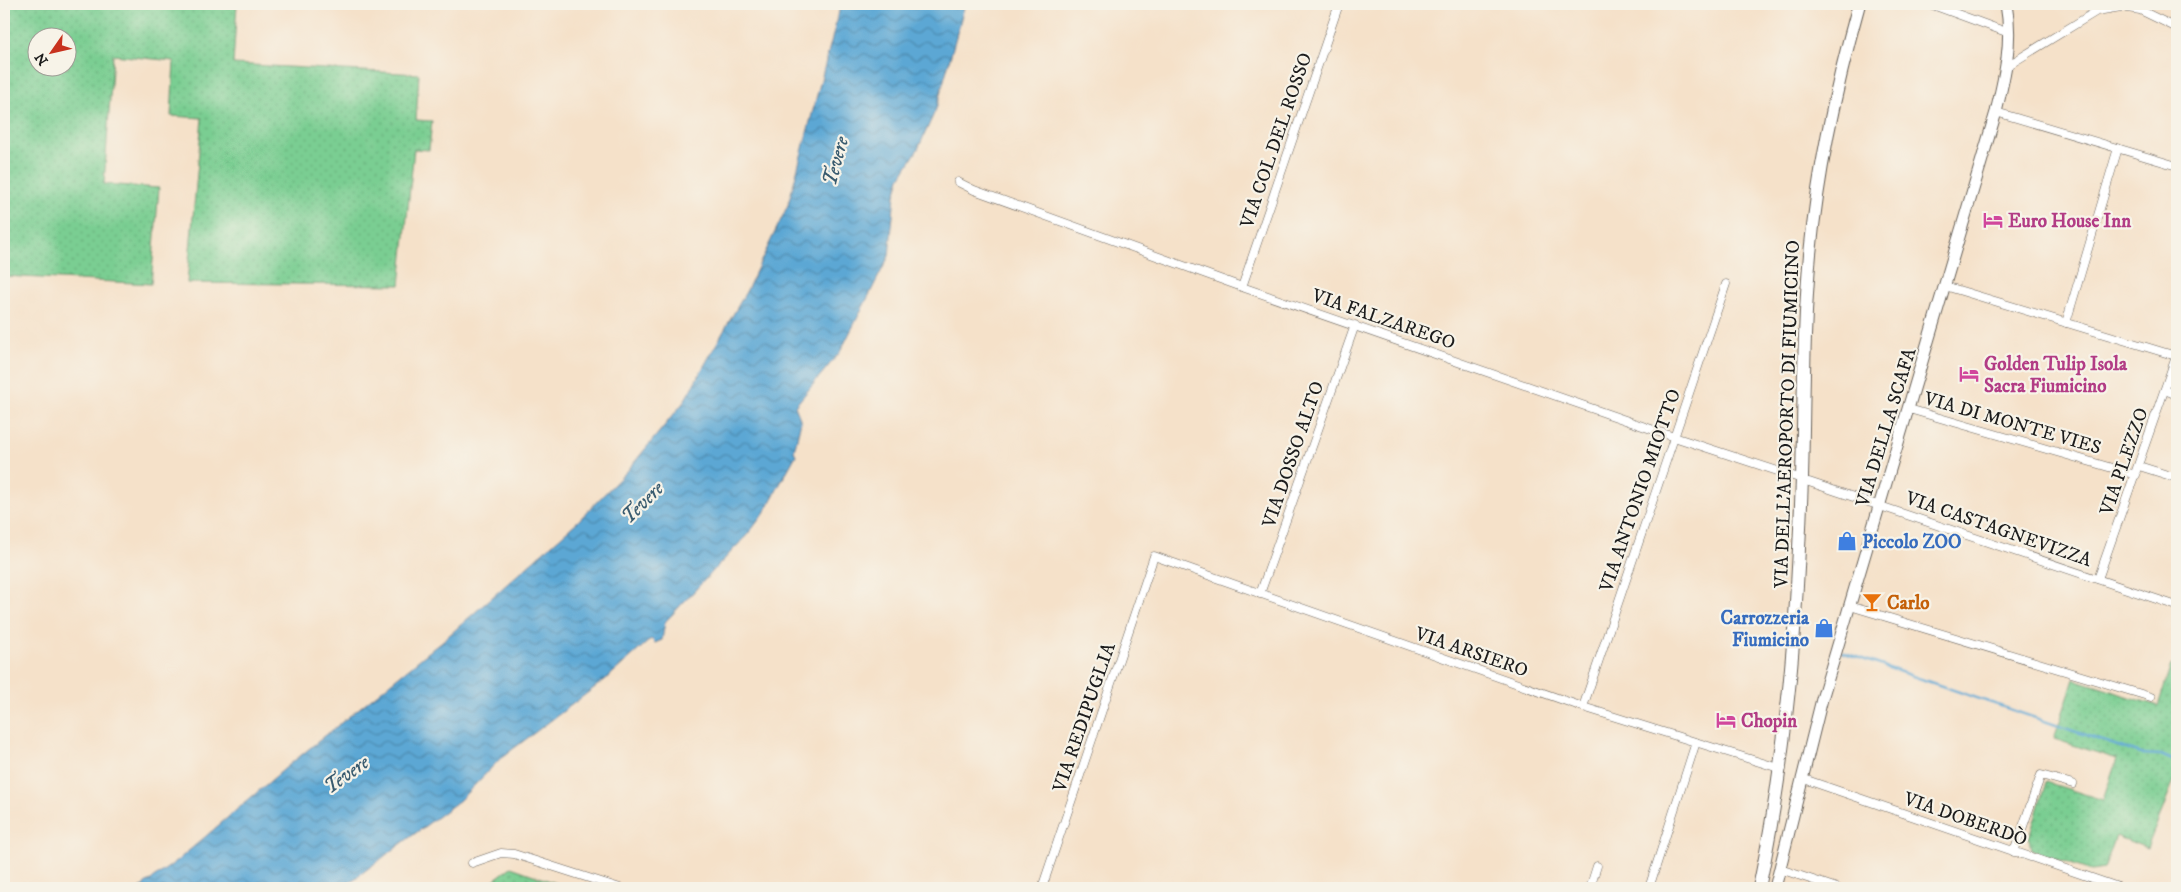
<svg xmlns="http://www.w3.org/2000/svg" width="2181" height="892" font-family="'IM FELL DW Pica',serif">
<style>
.grass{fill:url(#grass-dots);stroke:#4b7557;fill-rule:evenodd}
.water{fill:url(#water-waves);stroke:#3c6278}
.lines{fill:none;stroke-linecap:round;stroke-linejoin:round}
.stream{stroke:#5ca7d4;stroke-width:2.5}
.street-casing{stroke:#686159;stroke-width:9}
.secondary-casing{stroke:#686159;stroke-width:13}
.primary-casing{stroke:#686159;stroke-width:14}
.street{stroke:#fff;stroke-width:8}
.secondary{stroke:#fff;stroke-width:11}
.primary{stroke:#fff;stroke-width:12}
.labels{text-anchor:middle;stroke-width:4.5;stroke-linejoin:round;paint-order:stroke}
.street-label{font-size:19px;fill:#1c1c1c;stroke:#f7f3e8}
.hotel-label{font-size:19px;font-weight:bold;fill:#b23c85;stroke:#f7f3e8;text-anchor:start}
.shop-label{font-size:19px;font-weight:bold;fill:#366cbe;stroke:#f7f3e8;text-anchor:start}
.food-label{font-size:19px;font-weight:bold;fill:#c56008;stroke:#f7f3e8;text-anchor:start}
.water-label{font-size:20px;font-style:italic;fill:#395b6f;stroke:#f7f3e8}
</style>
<defs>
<pattern id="grass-dots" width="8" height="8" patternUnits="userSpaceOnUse" patternTransform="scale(1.25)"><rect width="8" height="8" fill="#7ace92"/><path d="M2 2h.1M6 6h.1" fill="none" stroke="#69b07d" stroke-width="1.8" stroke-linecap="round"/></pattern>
<pattern id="water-waves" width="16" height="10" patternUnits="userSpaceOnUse" patternTransform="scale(1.25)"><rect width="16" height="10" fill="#5ca7d4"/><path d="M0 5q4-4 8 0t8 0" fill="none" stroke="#4b87ab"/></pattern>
</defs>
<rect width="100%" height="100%" fill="#f7f3e8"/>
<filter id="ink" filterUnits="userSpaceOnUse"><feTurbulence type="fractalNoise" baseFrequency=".02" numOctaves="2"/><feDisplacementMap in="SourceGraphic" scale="10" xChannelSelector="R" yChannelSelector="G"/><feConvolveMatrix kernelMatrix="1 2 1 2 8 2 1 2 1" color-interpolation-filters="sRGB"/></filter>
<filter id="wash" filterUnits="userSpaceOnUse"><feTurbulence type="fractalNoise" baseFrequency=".0096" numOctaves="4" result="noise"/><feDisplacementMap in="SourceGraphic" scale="20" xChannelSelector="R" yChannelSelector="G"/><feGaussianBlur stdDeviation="1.12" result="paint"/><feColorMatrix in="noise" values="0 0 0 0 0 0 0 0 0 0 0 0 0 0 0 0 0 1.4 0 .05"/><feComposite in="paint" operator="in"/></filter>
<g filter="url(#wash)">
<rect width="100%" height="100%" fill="#f5e1c9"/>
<g class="grass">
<path d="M 4,4 L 237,4 L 233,64 L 419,74 L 416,120 L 432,121 L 429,150 L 414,149 L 400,285 L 187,283 L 202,118 L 171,116 L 174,61 L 113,55 L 104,184 L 159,188 L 151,284 L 4,276 ZM 38,38 L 68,38 L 68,68 L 38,68 Z"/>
<path d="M 2171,665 L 2177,667 L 2177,774 L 2147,848 L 2116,836 L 2104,869 L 2091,871 L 2031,850 L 2029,838 L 2046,782 L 2103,800 L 2117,759 L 2054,739 L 2074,679 L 2158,706 Z"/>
<path d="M 511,867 L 570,888 L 483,888 Z"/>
</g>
<path class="water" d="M 841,4 L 965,4 L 936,109 L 918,149 L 900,178 L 895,196 L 889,256 L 840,352 L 795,406 L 801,421 L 794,451 L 796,455 L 764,513 L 749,533 L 665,622 L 662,640 L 655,643 L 651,639 L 606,679 L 501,758 L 460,800 L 342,888 L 140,888 L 178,860 L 289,765 L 446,638 L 577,522 L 628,470 L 683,403 L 747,290 L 788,205 Z"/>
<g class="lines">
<path class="stream" d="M 1842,652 L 2141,754 L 2161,755 L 2177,762"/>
</g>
</g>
<g filter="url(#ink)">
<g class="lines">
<defs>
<g id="street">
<path d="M 1930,4 L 2009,33"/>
<path d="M 2007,66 L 2097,11 L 2121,7 L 2140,10 L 2177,28"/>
<path d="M 1996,112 L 2177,166"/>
<path d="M 958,182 L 974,190 L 1242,287 L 1674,437 L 1802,479"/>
<path d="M 1945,286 L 2176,356"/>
<path d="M 1242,287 L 1339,4"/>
<path d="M 2066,323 L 2118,148"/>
<path d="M 2165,390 L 2177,395"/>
<path d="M 1909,409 L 2136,475"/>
<path d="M 2139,466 L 2177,478"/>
<path d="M 1809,482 L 2177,606"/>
<path d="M 2098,579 L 2177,354"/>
<path d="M 1260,594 L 1355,325"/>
<path d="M 1850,606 L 2151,697"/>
<path d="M 1583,707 L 1726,284"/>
<path d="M 1801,778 L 2121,888"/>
<path d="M 2014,852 L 2041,775 L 2073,784"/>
<path d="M 472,863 L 501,853 L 514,854 L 620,888"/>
<path d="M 1780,869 L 1837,888"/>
<path d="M 1042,888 L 1154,556 L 1583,707 L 1782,769"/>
<path d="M 1590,888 L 1597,866"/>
<path d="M 1649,888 L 1696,742"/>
</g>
<path id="secondary" d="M 1775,888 L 1822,699 L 1996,112 C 2005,75 2013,41 2006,4"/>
<path id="primary" d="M 1759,888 C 1788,750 1797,619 1802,478 C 1804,404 1803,329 1810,254 C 1818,169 1836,86 1859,4"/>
</defs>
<use href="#street" class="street-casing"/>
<use href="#secondary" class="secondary-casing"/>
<use href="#primary" class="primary-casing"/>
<use href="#street" class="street"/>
<use href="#secondary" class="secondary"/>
<use href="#primary" class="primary"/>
</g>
</g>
<defs>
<symbol id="hotel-bare" viewBox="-9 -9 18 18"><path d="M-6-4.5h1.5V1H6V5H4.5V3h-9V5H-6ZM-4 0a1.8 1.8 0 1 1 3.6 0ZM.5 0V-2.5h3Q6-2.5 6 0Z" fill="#d1479c" stroke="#f7f3e8" stroke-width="2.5" paint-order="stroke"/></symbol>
<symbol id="shop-bare" viewBox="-9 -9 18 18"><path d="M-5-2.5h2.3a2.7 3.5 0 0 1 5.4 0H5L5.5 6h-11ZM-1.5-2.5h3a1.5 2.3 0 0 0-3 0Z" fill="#3f7fe0" stroke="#f7f3e8" stroke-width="2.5" paint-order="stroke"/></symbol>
<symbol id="bar-bare" viewBox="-9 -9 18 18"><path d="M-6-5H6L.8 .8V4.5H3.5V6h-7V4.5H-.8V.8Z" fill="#e8710a" stroke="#f7f3e8" stroke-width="2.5" paint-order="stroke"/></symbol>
</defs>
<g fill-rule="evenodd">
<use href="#hotel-bare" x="1979" y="206" width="28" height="28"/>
<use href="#hotel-bare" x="1955" y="360" width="28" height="28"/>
<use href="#shop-bare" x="1833" y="527" width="28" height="28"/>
<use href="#bar-bare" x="1858" y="588" width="28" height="28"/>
<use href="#shop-bare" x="1810" y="614" width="28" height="28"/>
<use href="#hotel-bare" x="1712" y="706" width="28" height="28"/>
</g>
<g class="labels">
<g class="street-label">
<text transform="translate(1275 140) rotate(-71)" y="7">VIA COL DEL ROSSO</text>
<text transform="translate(1384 318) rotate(19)" y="7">VIA FALZAREGO</text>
<text transform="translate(1786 414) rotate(-88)" y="7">VIA DELL'AEROPORTO DI FIUMICINO</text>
<text transform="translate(2013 422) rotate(16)" y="7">VIA DI MONTE VIES</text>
<text transform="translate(1885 427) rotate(-73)" y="7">VIA DELLA SCAFA</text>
<text transform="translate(1292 454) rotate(-71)" y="7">VIA DOSSO ALTO</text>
<text transform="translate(2123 461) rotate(-71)" y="7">VIA PLEZZO</text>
<text transform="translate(1639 490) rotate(-71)" y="7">VIA ANTONIO MIOTTO</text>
<text transform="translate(1999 528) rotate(19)" y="7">VIA CASTAGNEVIZZA</text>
<text transform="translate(1472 651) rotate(19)" y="7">VIA ARSIERO</text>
<text transform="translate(1083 717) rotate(-71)" y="7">VIA REDIPUGLIA</text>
<text transform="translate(1966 818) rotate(19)" y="7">VIA DOBERDÒ</text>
</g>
<g class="hotel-label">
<text x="2008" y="227">Euro House Inn</text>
<text x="1984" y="370">Golden Tulip Isola<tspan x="1984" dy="22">Sacra Fiumicino</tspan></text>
<text x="1741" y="727">Chopin</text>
</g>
<g class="shop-label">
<text x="1862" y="548">Piccolo ZOO</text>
<text x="1809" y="624" text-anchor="end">Carrozzeria<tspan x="1809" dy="22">Fiumicino</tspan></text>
</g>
<g class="food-label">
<text x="1887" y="609">Carlo</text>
</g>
<g class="water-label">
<text transform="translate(835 161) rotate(-75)" y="7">Tevere</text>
<text transform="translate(642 502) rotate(-45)" y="7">Tevere</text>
<text transform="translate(346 774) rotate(-36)" y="7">Tevere</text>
</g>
</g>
<rect width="2181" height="892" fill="none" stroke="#f7f3e8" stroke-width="20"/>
<g transform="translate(52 52) rotate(236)"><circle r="24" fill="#f7f3e8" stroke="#9f9d96"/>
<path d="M0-4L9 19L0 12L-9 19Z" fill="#c8321e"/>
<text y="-8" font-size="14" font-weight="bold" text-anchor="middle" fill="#1c1c1c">N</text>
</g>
</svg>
